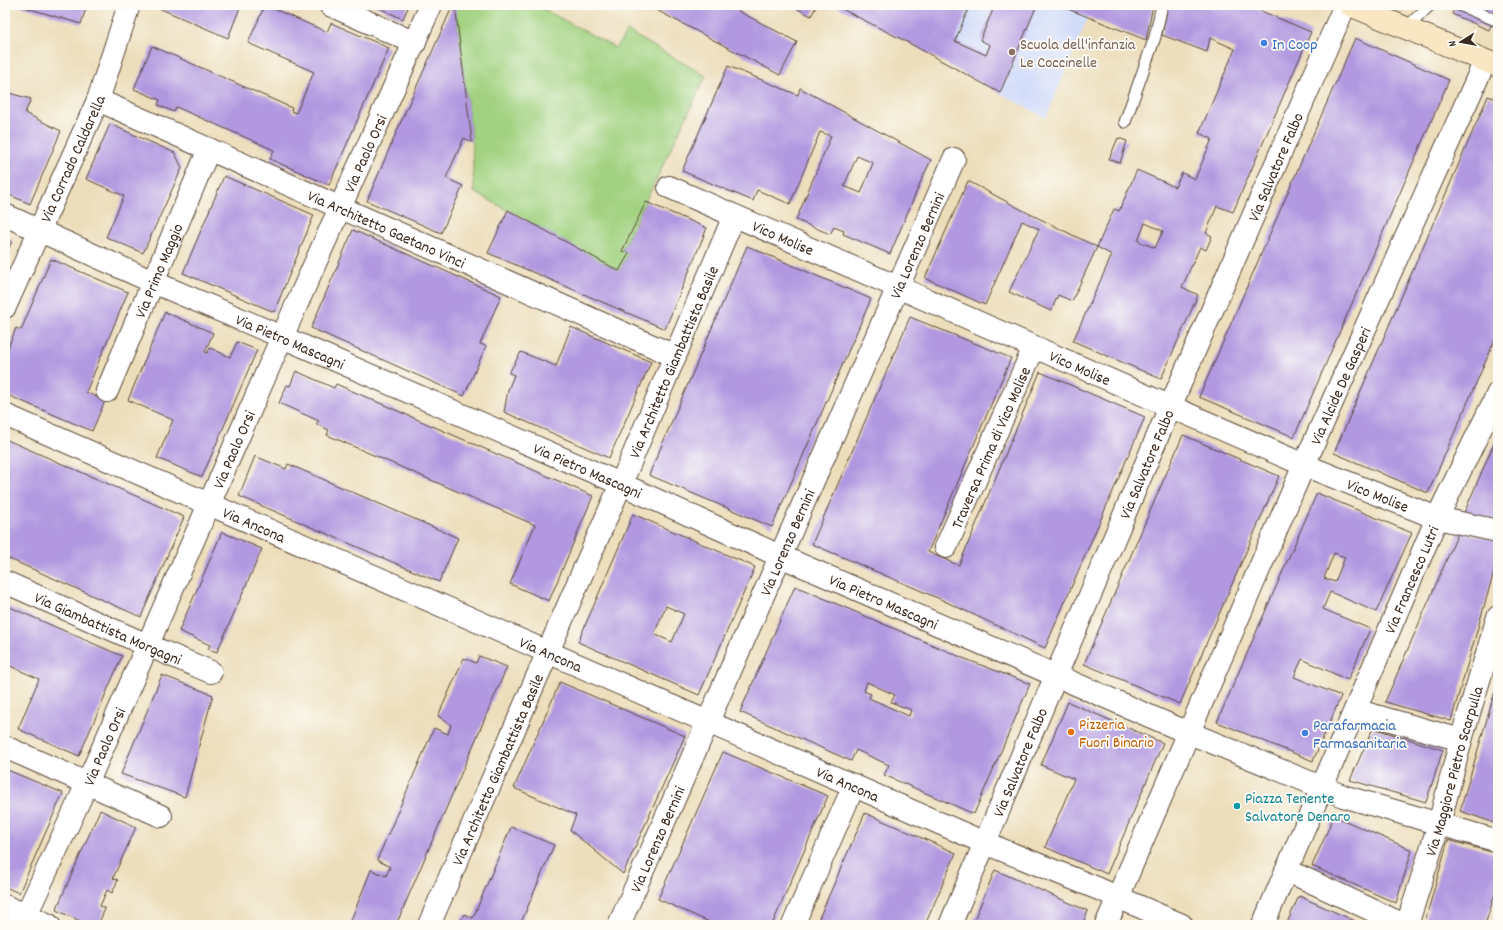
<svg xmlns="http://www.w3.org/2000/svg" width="1503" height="930" font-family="Dekko,sans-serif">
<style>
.built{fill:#cfdafa}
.green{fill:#a2d281;stroke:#6e7e50}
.building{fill:#b198e0;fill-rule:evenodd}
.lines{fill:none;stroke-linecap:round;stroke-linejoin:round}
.service-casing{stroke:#564536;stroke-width:13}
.minor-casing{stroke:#564536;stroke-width:24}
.secondary-casing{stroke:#564536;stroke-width:24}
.service{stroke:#fff;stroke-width:11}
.minor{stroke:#fff;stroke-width:22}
.secondary{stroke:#f9e7c3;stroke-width:22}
.shop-dot{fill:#3f7fe0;stroke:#fdfcf7;stroke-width:1.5}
.education-dot{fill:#8d6e63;stroke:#fdfcf7;stroke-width:1.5}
.food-dot{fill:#e8710a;stroke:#fdfcf7;stroke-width:1.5}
.culture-dot{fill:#0f9aa8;stroke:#fdfcf7;stroke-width:1.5}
.labels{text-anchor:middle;stroke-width:3.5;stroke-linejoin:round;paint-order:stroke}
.education-label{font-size:16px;fill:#785e54;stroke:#fdfcf7;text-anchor:start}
.shop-label{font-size:16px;fill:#366cbe;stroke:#fdfcf7;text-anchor:start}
.street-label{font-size:16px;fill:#3b2a1e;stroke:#fdfcf7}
.food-label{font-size:16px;fill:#c56008;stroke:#fdfcf7;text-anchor:start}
.culture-label{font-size:16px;fill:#0d838f;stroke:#fdfcf7;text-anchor:start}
</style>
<rect width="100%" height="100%" fill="#fdfcf7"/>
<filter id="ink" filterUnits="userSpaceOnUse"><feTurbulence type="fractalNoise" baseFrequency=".025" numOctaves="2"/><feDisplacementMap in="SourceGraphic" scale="8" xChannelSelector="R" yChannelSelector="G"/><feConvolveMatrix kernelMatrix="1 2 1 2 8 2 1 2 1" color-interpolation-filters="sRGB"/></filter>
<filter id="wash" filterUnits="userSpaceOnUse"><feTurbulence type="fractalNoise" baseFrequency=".012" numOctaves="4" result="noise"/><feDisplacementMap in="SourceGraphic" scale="16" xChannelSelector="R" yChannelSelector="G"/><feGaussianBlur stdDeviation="0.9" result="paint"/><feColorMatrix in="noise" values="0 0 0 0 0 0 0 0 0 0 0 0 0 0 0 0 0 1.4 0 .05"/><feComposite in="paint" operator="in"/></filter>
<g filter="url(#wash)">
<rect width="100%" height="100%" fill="#eddebb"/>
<path class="built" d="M 970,5 L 1058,5 L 1088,17 L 1046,118 L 945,63 Z"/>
<path class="green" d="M 455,5 L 536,5 L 616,48 L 627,31 L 706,76 L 622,250 L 629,253 L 619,271 L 474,192 L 472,142 Z"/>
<g id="blocks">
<g class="building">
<path d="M 17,5 L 87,5 L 81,24 Z"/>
<path d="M 154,5 L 241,5 L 228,38 L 154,6 Z"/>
<path d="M 265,5 L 327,32 L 331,23 L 389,48 L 329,185 L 270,159 L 274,150 L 176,107 L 174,112 L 158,105 L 160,100 L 134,89 L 152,46 L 292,108 L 291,111 L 296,113 L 314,72 L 248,43 Z"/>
<path d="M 373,5 L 409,5 L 403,19 Z"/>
<path d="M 453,5 L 455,5 L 472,142 L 464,138 L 446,178 L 463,186 L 441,233 L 367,201 L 399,126 Z"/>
<path d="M 647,5 L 727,5 L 797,42 L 780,75 Z"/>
<path d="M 790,5 L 817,5 L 811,16 Z"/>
<path d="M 839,5 L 970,5 L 955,41 L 986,55 L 990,45 L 980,40 L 995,5 L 1037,5 L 1000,93 L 909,43 L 838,7 Z"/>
<path d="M 1058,5 L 1153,5 L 1146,40 Z"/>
<path d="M 1168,5 L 1247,5 L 1311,32 L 1233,212 L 1217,206 L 1206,233 L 1212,236 L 1206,250 L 1200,247 L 1182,287 L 1198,295 L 1161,379 L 1073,341 L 1112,255 L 1097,247 L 1114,209 L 1119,211 L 1137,170 L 1175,187 L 1182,173 L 1195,179 L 1212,139 L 1199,133 L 1235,49 L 1210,38 L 1207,52 L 1162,35 ZM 1145,223 L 1163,231 L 1155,248 L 1138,241 Z"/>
<path d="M 1456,5 L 1498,5 L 1498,10 L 1489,30 L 1452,14 Z"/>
<path d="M 1355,38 L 1449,80 L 1294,437 L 1199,397 Z"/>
<path d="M 728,66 L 798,95 L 800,88 L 931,160 L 921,181 L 890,254 L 843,234 L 844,231 L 834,227 L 830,234 L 796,220 L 831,136 L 820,132 L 790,204 L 757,190 L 753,201 L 682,171 ZM 857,156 L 873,163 L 861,193 L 844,186 Z"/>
<path d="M 5,92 L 31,99 L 25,113 L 61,131 L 30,204 L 5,193 Z"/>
<path d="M 1488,96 L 1498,100 L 1498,333 L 1428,493 L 1334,453 Z"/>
<path d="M 110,124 L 175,153 L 182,168 L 143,253 L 106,237 L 124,196 L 86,179 Z"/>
<path d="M 1118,138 L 1127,141 L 1120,163 L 1109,159 Z"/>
<path d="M 224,176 L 314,215 L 274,312 L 183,273 Z"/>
<path d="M 968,181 L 1026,212 L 1097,247 L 1072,301 L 1058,295 L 1051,311 L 1009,292 L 1039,229 L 1022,221 L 985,305 L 925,278 Z"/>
<path d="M 646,202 L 707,228 L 665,329 L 488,253 L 508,210 L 619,271 L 629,253 L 622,251 Z"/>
<path d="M 353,230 L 501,296 L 480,344 L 486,346 L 464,396 L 311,328 Z"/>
<path d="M 5,238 L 12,241 L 5,257 Z"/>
<path d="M 747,246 L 871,299 L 772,527 L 649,475 Z"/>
<path d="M 51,259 L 128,292 L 86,392 L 105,401 L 92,431 L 5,394 L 5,355 L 16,328 L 21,330 Z"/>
<path d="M 165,312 L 213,333 L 205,352 L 207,353 L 210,348 L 230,357 L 237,342 L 257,350 L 202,477 L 157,458 L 173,420 L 128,400 Z"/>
<path d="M 910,317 L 1011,358 L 928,552 L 953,563 L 959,565 L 1040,372 L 1145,417 L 1045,648 L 940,599 L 812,544 Z"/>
<path d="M 571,327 L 651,362 L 609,458 L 504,412 L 508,390 L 514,375 L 509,373 L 521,352 L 556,366 Z"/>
<path d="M 296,371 L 334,388 L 336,384 L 593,496 L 549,601 L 510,584 L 535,525 L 327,435 L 329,430 L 316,424 L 319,421 L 279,403 L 287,385 L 290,386 Z"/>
<path d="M 1498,434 L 1498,520 L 1464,513 Z"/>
<path d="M 1183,435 L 1279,476 L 1180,704 L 1084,664 Z"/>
<path d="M 5,439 L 184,517 L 141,617 L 5,557 Z"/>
<path d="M 255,456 L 286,469 L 288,464 L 458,538 L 439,582 L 239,496 Z"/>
<path d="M 1317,493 L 1412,533 L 1376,612 L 1330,592 L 1323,609 L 1370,629 L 1348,680 L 1302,659 L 1294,677 L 1341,696 L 1313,761 L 1217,722 ZM 1334,553 L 1345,557 L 1335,582 L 1324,578 Z"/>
<path d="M 633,514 L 755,567 L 699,695 L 578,642 ZM 666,606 L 684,614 L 672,642 L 654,634 Z"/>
<path d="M 1459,531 L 1498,541 L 1498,558 L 1451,721 L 1385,702 Z"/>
<path d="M 222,532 L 262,549 L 217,652 L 208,649 L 210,645 L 179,631 Z"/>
<path d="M 795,586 L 963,658 L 1030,684 L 974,814 L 884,775 L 889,765 L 856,750 L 851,761 L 740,712 ZM 867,682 L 895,695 L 891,702 L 911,710 L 909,716 L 869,698 L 871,694 L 864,691 Z"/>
<path d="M 5,605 L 122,656 L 79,756 L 18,729 L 39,679 L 10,666 L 5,677 Z"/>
<path d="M 479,656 L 507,667 L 396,925 L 349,925 L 371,870 L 386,876 L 390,867 L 377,860 L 434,728 L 448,734 L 451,725 L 438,716 L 464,658 L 476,663 Z"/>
<path d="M 162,675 L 213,695 L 185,797 L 121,774 Z"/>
<path d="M 1498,681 L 1498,824 L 1460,811 Z"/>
<path d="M 560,682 L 685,736 L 623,874 L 570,830 L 576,815 L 514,788 Z"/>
<path d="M 1068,702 L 1163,743 L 1107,874 L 1045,847 L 1074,779 L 1041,765 Z"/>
<path d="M 1373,728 L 1443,750 L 1426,802 L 1350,780 Z"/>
<path d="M 723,752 L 828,796 L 772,925 L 716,925 L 658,899 Z"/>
<path d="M 5,769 L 63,793 L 19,893 L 5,887 Z"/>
<path d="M 100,810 L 136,827 L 113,878 L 118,880 L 112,893 L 107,890 L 100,906 L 105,909 L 98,925 L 89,925 L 56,910 Z"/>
<path d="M 865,813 L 956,853 L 925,925 L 816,925 Z"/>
<path d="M 1334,816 L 1412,850 L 1396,903 L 1312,866 Z"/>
<path d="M 511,827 L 554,845 L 520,925 L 459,925 L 464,914 L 473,918 Z"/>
<path d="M 1448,840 L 1498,854 L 1498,885 L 1485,925 L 1424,925 Z"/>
<path d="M 995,870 L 1088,911 L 1082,925 L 972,925 Z"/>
<path d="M 1299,896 L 1364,925 L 1286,925 Z"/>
</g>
</g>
</g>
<g filter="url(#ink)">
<use href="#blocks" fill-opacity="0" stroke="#564536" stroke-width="1"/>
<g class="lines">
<defs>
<g id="service">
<path d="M 1459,5 L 1498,21"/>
<path d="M 1406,28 L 1430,5"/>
<path d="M 1125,122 L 1155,37 L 1162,5"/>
</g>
<g id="minor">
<path d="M 330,5 L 415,43"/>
<path id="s1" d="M 98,100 L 675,356"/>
<path id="s2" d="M 669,187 L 1304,465 L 1437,518 L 1498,531"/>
<path id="s3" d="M 5,215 L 153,282 L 282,337 L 621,484 L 780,556 L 1170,725 L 1343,796 L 1498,841"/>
<path id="s4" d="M 5,307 L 98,100 L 129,5"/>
<path id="s5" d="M 107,391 L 209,149"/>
<path id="s6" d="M 5,415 L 985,843 L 1099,889 L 1182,925"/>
<path id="s7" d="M 946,547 L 1034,347"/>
<path id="s8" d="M 5,582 L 147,645 L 211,672"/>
<path d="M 1355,710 L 1461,740"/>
<path d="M 5,747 L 161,816"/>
<path d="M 1286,870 L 1404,925"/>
<path d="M 5,906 L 49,925"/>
<path id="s9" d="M 19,925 L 26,915 L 87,784 L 282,337 L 431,5"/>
<path id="s10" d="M 429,925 L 621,484 L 734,216"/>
<path id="s11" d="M 619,925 L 954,159"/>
<path d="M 793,925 L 854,785"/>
<path id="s12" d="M 950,925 L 1170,407 L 1345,5"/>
<path id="s13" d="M 1106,925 L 1304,465 L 1485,61"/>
<path id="s14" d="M 1263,925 L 1437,518 L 1498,393"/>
<path id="s15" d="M 1407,925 L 1439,824 L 1461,740 L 1498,617"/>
</g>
<path id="secondary" d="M 1350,5 L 1498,66"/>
</defs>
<use href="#service" class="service-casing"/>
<use href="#minor" class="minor-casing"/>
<use href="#secondary" class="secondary-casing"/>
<use href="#service" class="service"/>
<use href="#minor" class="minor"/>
<use href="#secondary" class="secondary"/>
</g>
</g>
<g class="shop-dot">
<circle cx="1264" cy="43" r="4"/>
<circle cx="1305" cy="733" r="4"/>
</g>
<circle class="education-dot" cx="1012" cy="52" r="4"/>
<circle class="food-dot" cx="1071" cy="732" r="4"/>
<circle class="culture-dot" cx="1237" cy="806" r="4"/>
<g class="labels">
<g class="education-label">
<text x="1020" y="49">Scuola dell'infanzia<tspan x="1020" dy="18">Le Coccinelle</tspan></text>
</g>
<g class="shop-label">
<text x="1272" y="49">In Coop</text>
<text x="1313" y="730">Parafarmacia<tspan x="1313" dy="18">Farmasanitaria</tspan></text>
</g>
<g class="street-label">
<text dy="6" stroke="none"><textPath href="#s9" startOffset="846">Via Paolo Orsi</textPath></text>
<text dy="6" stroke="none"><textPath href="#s4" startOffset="163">Via Corrado Caldarella</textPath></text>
<text dy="6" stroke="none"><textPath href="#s12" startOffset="825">Via Salvatore Falbo</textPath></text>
<text dy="6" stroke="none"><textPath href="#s1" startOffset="316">Via Architetto Gaetano Vinci</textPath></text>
<text dy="6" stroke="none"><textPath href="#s2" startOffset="125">Vico Molise</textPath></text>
<text dy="6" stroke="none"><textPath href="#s11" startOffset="742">Via Lorenzo Bernini</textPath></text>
<text dy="6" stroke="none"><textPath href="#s5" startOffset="131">Via Primo Maggio</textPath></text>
<text dy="6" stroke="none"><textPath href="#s3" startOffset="312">Via Pietro Mascagni</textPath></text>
<text dy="6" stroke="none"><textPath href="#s10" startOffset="614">Via Architetto Giambattista Basile</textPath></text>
<text dy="6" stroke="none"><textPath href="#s2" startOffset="449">Vico Molise</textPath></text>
<text dy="6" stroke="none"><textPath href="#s13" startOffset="588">Via Alcide De Gasperi</textPath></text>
<text dy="6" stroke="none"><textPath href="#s7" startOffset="109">Traversa Prima di Vico Molise</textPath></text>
<text dy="6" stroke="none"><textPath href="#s9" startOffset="522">Via Paolo Orsi</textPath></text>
<text dy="6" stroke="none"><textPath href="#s12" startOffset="501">Via Salvatore Falbo</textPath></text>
<text dy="6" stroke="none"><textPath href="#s3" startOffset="636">Via Pietro Mascagni</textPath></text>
<text dy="6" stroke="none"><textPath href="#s2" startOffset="773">Vico Molise</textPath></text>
<text dy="6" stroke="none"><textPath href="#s6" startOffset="272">Via Ancona</textPath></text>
<text dy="6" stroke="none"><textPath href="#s11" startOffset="418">Via Lorenzo Bernini</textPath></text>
<text dy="6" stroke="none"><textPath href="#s14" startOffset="376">Via Francesco Lutri</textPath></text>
<text dy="6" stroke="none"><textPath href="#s3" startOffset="960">Via Pietro Mascagni</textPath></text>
<text dy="6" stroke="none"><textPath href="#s8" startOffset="113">Via Giambattista Morgagni</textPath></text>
<text dy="6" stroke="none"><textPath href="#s6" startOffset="596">Via Ancona</textPath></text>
<text dy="6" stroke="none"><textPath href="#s9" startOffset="198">Via Paolo Orsi</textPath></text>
<text dy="6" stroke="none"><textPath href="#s12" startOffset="177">Via Salvatore Falbo</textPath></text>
<text dy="6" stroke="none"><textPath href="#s10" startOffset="170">Via Architetto Giambattista Basile</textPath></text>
<text dy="6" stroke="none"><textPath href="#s15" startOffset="161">Via Maggiore Pietro Scarpulla</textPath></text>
<text dy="6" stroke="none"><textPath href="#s6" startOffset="920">Via Ancona</textPath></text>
<text dy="6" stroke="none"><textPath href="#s11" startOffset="94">Via Lorenzo Bernini</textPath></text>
</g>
<g class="food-label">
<text x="1079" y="729">Pizzeria<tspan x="1079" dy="18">Fuori Binario</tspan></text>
</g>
<g class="culture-label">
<text x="1245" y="803">Piazza Tenente<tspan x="1245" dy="18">Salvatore Denaro</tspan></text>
</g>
</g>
<rect width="1503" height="930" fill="none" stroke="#fdfcf7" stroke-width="20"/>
<g transform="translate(1461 42) rotate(259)" stroke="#fdfcf7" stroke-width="3" paint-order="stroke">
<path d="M0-3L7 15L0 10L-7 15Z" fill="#3b2a1e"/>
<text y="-6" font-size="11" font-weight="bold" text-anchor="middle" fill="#3b2a1e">N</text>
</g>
</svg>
